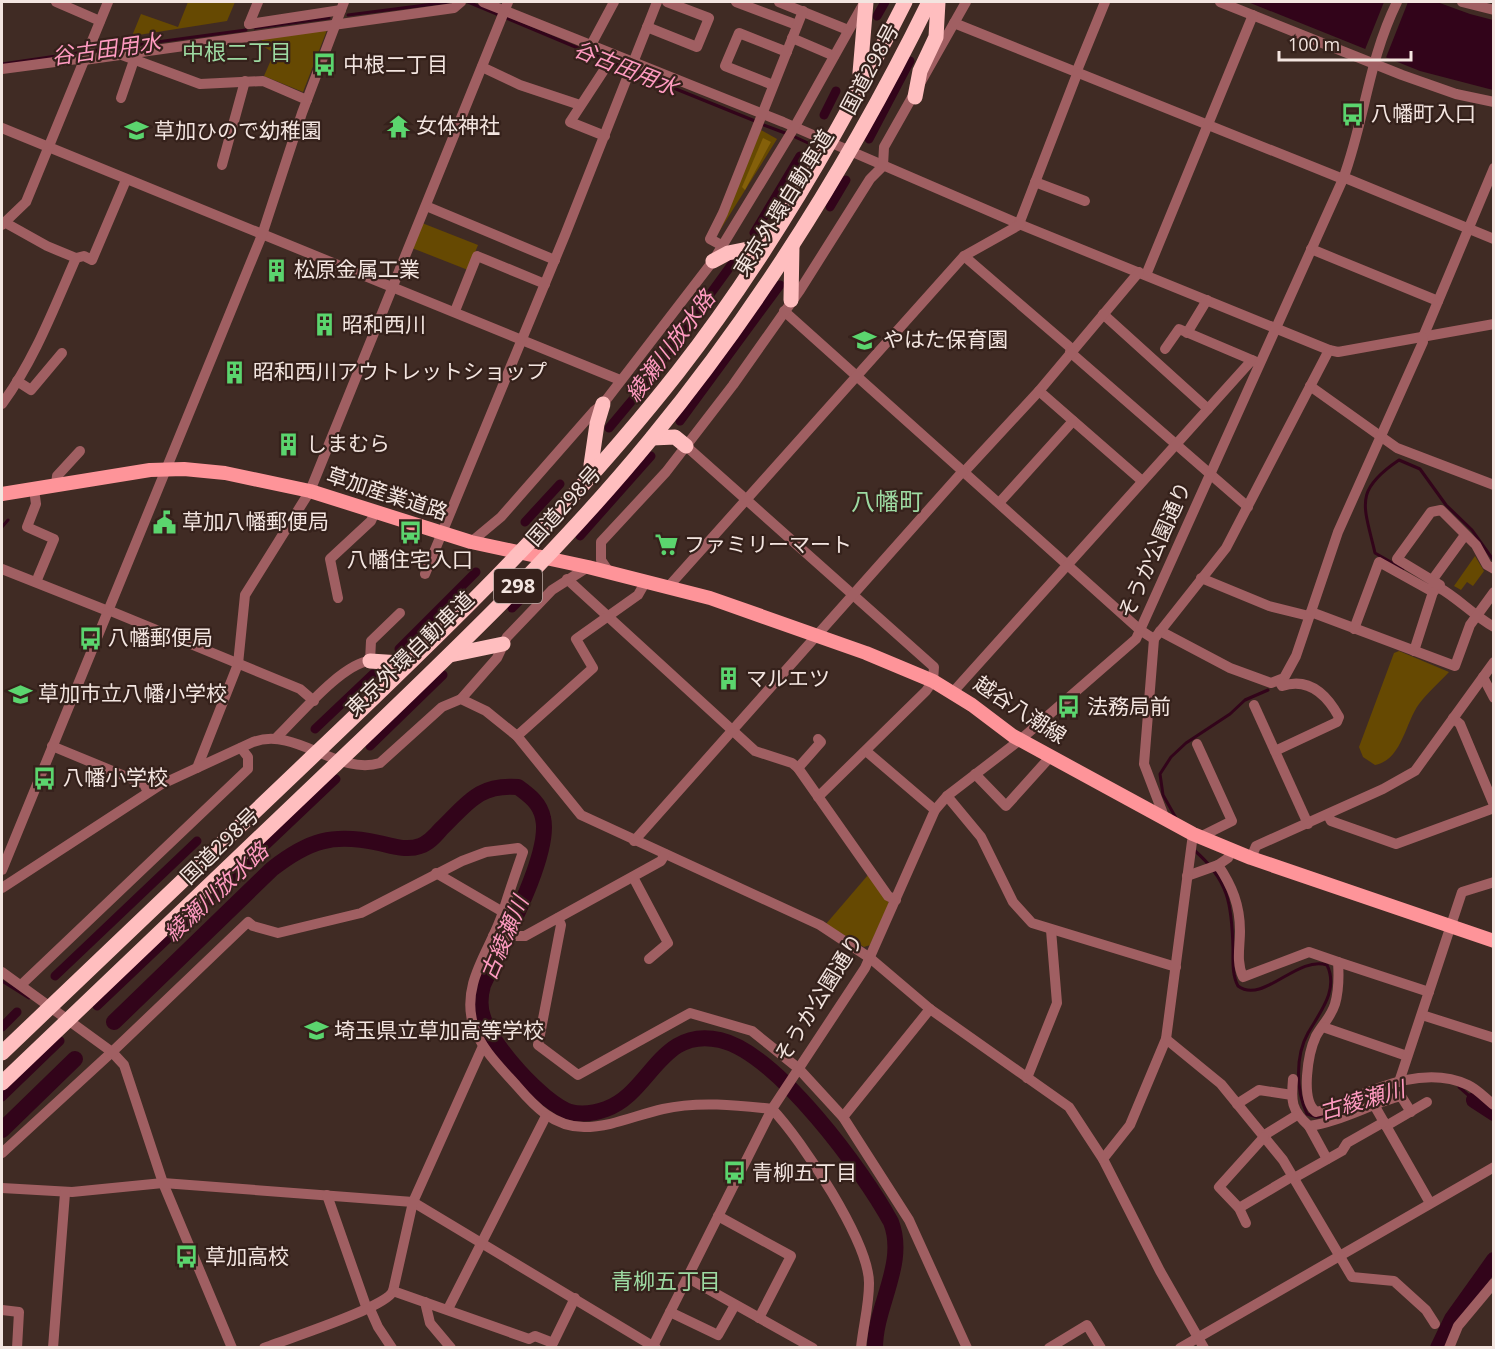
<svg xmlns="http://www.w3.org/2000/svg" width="1495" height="1349" font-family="'Open Sans','Noto Sans JP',sans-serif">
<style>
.green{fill:#664902}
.forest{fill:#84600a}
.water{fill:#32041a}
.pier{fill:#402b24}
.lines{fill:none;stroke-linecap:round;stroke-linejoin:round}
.stream{stroke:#32041a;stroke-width:3}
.canal{stroke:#32041a;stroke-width:9}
.river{stroke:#32041a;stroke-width:16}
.minor{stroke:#a05f62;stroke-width:10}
.major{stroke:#fe9499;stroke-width:14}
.highway{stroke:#ffbebf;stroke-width:15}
.labels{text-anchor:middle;stroke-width:4.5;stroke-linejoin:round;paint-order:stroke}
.shield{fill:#35211b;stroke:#baaaa5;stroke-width:1.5}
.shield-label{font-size:20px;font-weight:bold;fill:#f3e5e0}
.poi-label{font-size:21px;fill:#f3e5e0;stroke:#35211b;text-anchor:start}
.street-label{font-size:21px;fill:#f3e5e0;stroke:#35211b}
.water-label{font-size:22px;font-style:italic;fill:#ff9bc1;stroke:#35211b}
.neighbourhood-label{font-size:22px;fill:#9ddaa2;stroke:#35211b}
.quarter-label{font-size:24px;fill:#9ddaa2;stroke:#35211b}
</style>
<rect width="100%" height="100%" fill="#402b24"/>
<g class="green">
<path d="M 188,2 L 235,2 L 227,21 L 132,36 L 141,14 L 178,27 Z"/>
<path d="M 327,30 L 303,92 L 264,76 L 274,53 L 261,45 L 262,39 Z"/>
<path d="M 761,130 L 777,139 L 717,235 Z"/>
<path d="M 422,223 L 478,245 L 468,270 L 412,248 Z"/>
<path d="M 1475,556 L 1484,571 L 1473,586 L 1467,582 L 1461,590 L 1454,586 Z"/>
<path d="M 1399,651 L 1449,672 C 1439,683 1427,693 1419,704 C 1405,723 1402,760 1375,765 L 1363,757 L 1359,747 L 1394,653 Z"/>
<path d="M 868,875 L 889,903 L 870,945 L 864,947 L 826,924 Z"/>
</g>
<path class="forest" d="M 763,138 L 771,142 L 745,190 L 742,187 Z"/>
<path class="water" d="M 1248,2 L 1437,2 L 1470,14 L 1493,20 L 1493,90 L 1420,71 Z"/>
<path class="pier" d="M 1384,2 L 1408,2 L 1385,60 L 1364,52 Z"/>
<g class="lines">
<g class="stream">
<path d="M 468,2 L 628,69"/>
<path d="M 348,15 L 449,2"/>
<path d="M 255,28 L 329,18"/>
<path d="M 90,51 L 246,30"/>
<path d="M 2,64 L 84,52"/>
<path d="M 634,72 L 755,121"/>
<path d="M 761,124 L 785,133"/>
<path d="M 795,137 L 808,143"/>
<path d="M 2,527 L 8,520"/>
<path d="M 1403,569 L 1375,553 C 1364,505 1353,491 1399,460 L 1420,469 L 1446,505 L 1472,530 L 1494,561"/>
<path d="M 1176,818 L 1163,795 L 1160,774 L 1171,757 L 1186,743 L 1230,714 L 1245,700 L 1268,690"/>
<path d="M 1194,850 C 1229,880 1232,905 1233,949 C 1233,961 1232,975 1238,986 C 1263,1005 1297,955 1327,965 C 1339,990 1320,1012 1308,1033 C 1295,1056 1296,1091 1307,1114 L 1317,1117 L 1335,1111"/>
<path d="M 2,981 L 29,998"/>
<path d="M 1459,1087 L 1474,1100"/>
</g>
<g class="canal">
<path d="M 877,16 L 885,2"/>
<path d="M 824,115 L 836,91"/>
<path d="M 869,139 L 910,61"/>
<path d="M 830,207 L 846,180"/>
<path d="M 754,233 L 800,156"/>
<path d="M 680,421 L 780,285"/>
<path d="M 609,428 L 639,392 L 732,264"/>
<path d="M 525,522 L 560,484"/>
<path d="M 580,536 L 651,456"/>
<path d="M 512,608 L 533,587"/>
<path d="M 399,649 L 476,572"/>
<path d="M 315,729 L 373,674"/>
<path d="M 370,746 L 443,675"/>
<path d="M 55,976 L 197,841"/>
<path d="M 97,1006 L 336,779"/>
<path d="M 2,1027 L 17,1012"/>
<path d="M 2,1097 L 60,1041"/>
</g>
<g class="river">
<path d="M 114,1022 L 272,869 C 309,840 333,833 379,843 C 392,846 407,851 420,846 C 429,843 435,836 441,829 C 468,803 478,784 518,787 C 529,795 540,803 543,818 C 552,855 499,949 483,985 C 480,996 479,1006 483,1017 C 491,1045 542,1102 570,1112 C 581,1115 595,1113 606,1109 C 651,1093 660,1026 720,1040 C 777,1053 864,1172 891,1222 C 907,1264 875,1305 875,1348"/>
<path d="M 1474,1100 L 1494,1113"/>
<path d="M 2,1130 L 75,1059"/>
<path d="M 1438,1348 L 1452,1319 L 1494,1260"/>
</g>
<g class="minor">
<path d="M 56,2 L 100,21"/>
<path d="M 483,2 L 783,122 L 1019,224 L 1329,350 L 1338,352 L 1494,324"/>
<path d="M 736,2 L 797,25"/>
<path d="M 779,2 L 848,30"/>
<path d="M 1220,2 L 1402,75 L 1456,94 L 1494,102"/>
<path d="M 1462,2 L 1494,10"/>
<path d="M 954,23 L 1343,179"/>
<path d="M 249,24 L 341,10"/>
<path d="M 249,24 L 258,2"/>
<path d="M 647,27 L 697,47 L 709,18 L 667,2"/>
<path d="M 792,38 L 834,56"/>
<path d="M 591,45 L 614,2"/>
<path d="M 122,55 L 200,84 L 263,81 L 307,100"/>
<path d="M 84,60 L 454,8 L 461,2"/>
<path d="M 482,67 L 520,85 L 580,105"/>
<path d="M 2,69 L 85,58"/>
<path d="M 1076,73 L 1105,2"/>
<path d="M 773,85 L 725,66 L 739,33 L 787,52"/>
<path d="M 121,98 L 134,60"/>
<path d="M 2,128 L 620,380"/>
<path d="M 605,136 L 570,122 L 606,67"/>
<path d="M 222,165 L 245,81"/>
<path d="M 1343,177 L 1494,239"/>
<path d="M 1035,182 L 1085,201"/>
<path d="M 426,206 L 555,260"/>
<path d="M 1019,224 L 1077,74"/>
<path d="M 2,225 L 26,202 L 108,2"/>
<path d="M 723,246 L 710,239 L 723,213 L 803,11"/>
<path d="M 1311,249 L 1438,301"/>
<path d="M 964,256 L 1072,349"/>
<path d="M 76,258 L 84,256 L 92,260 L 126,180"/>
<path d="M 1146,275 L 1253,15"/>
<path d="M 455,311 L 477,256 L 545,284"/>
<path d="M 784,311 L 1140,630 L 1154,639"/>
<path d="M 1103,314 L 1208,409"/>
<path d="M 1187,333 L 1207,300"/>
<path d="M 1423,337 L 1494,168"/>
<path d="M 1165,349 L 1179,329 L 1252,360"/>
<path d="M 1070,352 L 1248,507"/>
<path d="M 17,381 L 31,390 L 62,353"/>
<path d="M 1310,386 L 1397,448 L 1494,485"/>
<path d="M 1039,391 L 1141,480"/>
<path d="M 2,404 C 34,361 54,308 76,258 L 47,246 L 4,222"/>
<path d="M 686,446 L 934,667 L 933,681 L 926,691 L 818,797"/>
<path d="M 964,472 L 1039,391 L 1139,272"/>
<path d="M 56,485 L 57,476 L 80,451"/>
<path d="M 34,489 L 36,504 L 27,527 L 54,539 L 36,582"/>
<path d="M 999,503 L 1073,421"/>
<path d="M 471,542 L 501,517 L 594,411 L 603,404 L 713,261 L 794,128 L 864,3"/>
<path d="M 2,569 L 108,611"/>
<path d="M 609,572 L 601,560 L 601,542 L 666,472 L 733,385 L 800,290 L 870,179 L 883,166 L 884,147 L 966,2"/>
<path d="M 425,574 L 565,235 L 657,2"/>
<path d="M 1201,578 L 1269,606 L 1309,616"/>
<path d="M 567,579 L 755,751 L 792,763 L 798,768 L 888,896 L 896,900"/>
<path d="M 1433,579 L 1465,535"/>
<path d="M 669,586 L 964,256 L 1021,224"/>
<path d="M 1438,587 C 1458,598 1473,615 1494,627"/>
<path d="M 338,598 L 330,559 L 371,521 L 375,512"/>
<path d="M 108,610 L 300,689 L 314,701"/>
<path d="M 1311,612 L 1455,666 L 1470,625 L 1494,592"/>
<path d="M 1354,629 L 1379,562 L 1433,592 L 1440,585 L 1397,559 L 1431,512 L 1441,510 L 1476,545 L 1487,565 L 1494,569"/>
<path d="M 1160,631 L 1230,668 L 1271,683 L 1284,678 L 1296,656 L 1338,532 L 1423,342 L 1422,337"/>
<path d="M 1414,651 L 1433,592"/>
<path d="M 1483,677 L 1494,698"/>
<path d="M 953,692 L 1252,360 L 1259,363"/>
<path d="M 461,699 L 497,658 L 507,637 L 552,590 L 588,567"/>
<path d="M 1254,705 L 1308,824"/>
<path d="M 1453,718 L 1460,724 L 1494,805"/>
<path d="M 517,736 L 593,668 L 576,639 L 638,595 L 646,581"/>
<path d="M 276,738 C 297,718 342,663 370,661 L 371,641 L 400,613"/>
<path d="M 1197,744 L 1232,821 L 1200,837"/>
<path d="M 52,746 L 144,784 L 148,792"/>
<path d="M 866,751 L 935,810"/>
<path d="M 1275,751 L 1337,722 L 1339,717 C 1327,695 1309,677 1282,686 L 1279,681"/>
<path d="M 197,768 L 238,664 L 245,595 L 310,491 L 508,2"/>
<path d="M 798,768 L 821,742 L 818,739"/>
<path d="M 975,774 L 1006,806 L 1051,756"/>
<path d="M 947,796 L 981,837 L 1013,902 L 1032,923 L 1176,967"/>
<path d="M 1328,815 L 1331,821 L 1396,844 L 1494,808"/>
<path d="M 1165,819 L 1144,764 L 1154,639 L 1226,548 L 1329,350"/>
<path d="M 634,841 L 963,471"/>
<path d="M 1232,850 L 1228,858 L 1218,865 C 1232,886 1240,905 1240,931 C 1240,946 1236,962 1243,977 L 1309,952 L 1338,962 C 1339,976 1339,990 1335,1004 C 1331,1017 1322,1025 1316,1036 C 1308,1053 1300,1100 1316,1112 L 1324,1110 C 1367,1093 1421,1063 1468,1085 C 1477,1089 1485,1098 1494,1105"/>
<path d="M 1251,858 L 1256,846 L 1383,789 L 1415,771 L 1494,662"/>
<path d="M 2,870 L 262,235 L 302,113 L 344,2"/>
<path d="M 436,873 L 503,912"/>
<path d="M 1187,876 L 1218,865"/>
<path d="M 633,877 L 668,943 L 649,959"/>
<path d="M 2,888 L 160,785 L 253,742 C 296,726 337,776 380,763 L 442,707 L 461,699 L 486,711 L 517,736 L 581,815 L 820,925 L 870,958 L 930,1009 L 1069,1107 L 1103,1159 L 1160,1271 L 1204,1348"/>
<path d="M 558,918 L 561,925 L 538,1045 L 578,1075 L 690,1013 L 752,1031 L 798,1068 L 843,1117 L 909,1220 L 967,1348"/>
<path d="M 493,936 L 525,936 L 661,861 L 665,854"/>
<path d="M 1338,962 L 1429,992"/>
<path d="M 2,972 L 112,1052 L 124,1065 L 163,1183 L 232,1348"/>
<path d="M 21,985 L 248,769 L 248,757 L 241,748"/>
<path d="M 1422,1015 L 1494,1038"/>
<path d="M 1323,1027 L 1407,1056"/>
<path d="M 1166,1039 L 1221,1084 L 1283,1160 L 1352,1277 L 1394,1281 L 1426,1310 L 1435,1324"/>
<path d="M 1027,1078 L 1057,1003 L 1051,930"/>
<path d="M 1293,1079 C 1291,1101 1291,1110 1309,1126 C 1340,1122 1370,1104 1401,1096 L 1411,1112"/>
<path d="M 1399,1082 L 1462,892 L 1494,882"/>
<path d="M 1373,1103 L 1430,1203"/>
<path d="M 1237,1104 L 1259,1090 L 1292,1095"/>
<path d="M 843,1117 L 930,1009"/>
<path d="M 1309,1126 L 1327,1159"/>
<path d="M 1386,1126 L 1427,1102"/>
<path d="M 1263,1136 L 1297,1115"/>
<path d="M 2,1153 L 112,1052 L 248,922 L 253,926 L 278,933 L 361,913 L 462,861 L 486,852 L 518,848 L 523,852 C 516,872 509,892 503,912 C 491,950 461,982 473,1024 C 480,1048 500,1067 517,1086 C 535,1107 554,1127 584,1127 C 612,1127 636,1115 663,1109 C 697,1101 737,1105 772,1109 C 801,1139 870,1243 869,1284 C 869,1305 863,1327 861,1348"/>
<path d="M 1103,1159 L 1130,1125 L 1166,1039 L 1193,834"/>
<path d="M 1294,1178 L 1342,1151 L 1347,1143 L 1384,1122"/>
<path d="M 2,1188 L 72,1192 L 163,1183 L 413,1202 L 656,1348"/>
<path d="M 327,1195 L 367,1309"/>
<path d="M 1239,1208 L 1293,1176"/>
<path d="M 718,1216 L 791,1256 L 759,1318"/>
<path d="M 1246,1223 L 1239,1208 L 1219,1187 L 1264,1137"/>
<path d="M 688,1278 L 813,1348"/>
<path d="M 393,1291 L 413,1202 L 483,1046"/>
<path d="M 425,1302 L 430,1323 L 451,1348"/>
<path d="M 370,1309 L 378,1327 L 392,1348"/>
<path d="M 448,1309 L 546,1116"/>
<path d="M 2,1310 L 19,1312 L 17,1348"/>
<path d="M 670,1312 L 718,1335 L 735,1305"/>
<path d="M 53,1348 L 65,1193"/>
<path d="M 264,1348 C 286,1339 386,1308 393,1291 L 529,1339 L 535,1336 L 553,1343 L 575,1298"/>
<path d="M 652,1348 L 772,1109 L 865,968 L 935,810 L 947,796 L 1020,740 L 1136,639 L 1343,179 C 1365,120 1368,61 1397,2"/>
<path d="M 1049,1348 L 1087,1325 L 1101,1348"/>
<path d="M 1180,1348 L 1494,1167"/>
<path d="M 1449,1348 L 1458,1326 L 1494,1283"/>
</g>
<path class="major" d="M 2,494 L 150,470 L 184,469 L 225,473 L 310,491 L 471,542 L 588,567 L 710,598 L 866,653 L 933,681 L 972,705 L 1013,736 L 1193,834 L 1251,858 L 1494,941"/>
<g class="highway">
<path d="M 860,73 L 866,2"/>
<path d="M 915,97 L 920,71 L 936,37 L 938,2"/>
<path d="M 713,261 L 728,253 L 758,247"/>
<path d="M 791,300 L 792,246"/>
<path d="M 652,438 L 675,437 L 686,446"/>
<path d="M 591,465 L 597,424 L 603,404"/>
<path d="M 450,655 L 503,644"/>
<path d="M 370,661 L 401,663"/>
<path d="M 2,1053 C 105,954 208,856 311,758 C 440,635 568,512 678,372 C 767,258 840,131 905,2"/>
<path d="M 2,1083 C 120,971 238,858 356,745 C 458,647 561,549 651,439 C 761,305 853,157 929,2"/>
</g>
</g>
<defs>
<symbol id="bus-bare" viewBox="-9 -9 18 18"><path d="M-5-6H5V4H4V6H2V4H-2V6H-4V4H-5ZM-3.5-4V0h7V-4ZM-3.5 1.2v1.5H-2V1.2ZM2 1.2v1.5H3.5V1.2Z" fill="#5bd56e" stroke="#35211b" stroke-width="2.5" paint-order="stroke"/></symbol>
<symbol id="temple-bare" viewBox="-9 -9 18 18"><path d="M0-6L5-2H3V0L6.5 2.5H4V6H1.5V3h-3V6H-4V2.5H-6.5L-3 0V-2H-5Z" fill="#5bd56e" stroke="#35211b" stroke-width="2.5" paint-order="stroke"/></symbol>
<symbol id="school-bare" viewBox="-9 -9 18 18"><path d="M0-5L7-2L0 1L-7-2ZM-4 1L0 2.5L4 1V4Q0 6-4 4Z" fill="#5bd56e" stroke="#35211b" stroke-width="2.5" paint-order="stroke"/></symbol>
<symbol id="building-bare" viewBox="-9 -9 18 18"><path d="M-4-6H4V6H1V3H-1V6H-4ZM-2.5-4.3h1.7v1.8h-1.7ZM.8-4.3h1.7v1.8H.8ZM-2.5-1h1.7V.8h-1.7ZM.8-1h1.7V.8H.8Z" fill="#5bd56e" stroke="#35211b" stroke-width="2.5" paint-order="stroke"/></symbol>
<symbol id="civic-bare" viewBox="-9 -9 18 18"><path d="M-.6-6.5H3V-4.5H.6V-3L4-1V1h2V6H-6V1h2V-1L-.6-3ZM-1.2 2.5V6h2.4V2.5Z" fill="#5bd56e" stroke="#35211b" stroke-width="2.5" paint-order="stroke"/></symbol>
<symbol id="supermarket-bare" viewBox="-9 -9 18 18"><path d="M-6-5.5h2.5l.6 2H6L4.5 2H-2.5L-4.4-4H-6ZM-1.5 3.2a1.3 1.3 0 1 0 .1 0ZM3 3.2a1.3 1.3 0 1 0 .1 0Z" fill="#5bd56e" stroke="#35211b" stroke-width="2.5" paint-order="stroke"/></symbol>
</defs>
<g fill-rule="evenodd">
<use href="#bus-bare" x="308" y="48" width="33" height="33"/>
<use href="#bus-bare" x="1336" y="98" width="33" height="33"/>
<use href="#temple-bare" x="382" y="110" width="33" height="33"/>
<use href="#school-bare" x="120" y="114" width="33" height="33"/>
<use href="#building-bare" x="260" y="254" width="33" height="33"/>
<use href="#building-bare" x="308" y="308" width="33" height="33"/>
<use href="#school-bare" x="848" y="324" width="33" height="33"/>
<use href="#building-bare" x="218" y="356" width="33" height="33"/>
<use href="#building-bare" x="272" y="428" width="33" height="33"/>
<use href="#civic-bare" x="148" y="506" width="33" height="33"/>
<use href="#bus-bare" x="394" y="516" width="33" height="33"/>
<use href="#supermarket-bare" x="650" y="528" width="33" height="33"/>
<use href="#bus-bare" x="74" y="622" width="33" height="33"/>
<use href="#building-bare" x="712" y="662" width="33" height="33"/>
<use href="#school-bare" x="4" y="678" width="33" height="33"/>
<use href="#bus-bare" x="1052" y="690" width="33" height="33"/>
<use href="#bus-bare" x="28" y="762" width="33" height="33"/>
<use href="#school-bare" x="300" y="1014" width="33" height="33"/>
<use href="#bus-bare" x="718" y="1156" width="33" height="33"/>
<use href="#bus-bare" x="170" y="1240" width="33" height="33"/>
</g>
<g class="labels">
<rect class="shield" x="494" y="569" width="48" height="34" rx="4.5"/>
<g class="shield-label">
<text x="518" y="593">298</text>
</g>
<g class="poi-label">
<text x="343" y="72">中根二丁目</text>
<text x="1371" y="121">八幡町入口</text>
<text x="416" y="133">女体神社</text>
<text x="154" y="138">草加ひので幼稚園</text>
<text x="294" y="277">松原金属工業</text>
<text x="342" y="332">昭和西川</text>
<text x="883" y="347">やはた保育園</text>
<text x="253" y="379">昭和西川アウトレットショップ</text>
<text x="306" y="451">しまむら</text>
<text x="182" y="529">草加八幡郵便局</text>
<text x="684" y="552">ファミリーマート</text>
<text x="410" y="567" text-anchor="middle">八幡住宅入口</text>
<text x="108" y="645">八幡郵便局</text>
<text x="746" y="686">マルエツ</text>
<text x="38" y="701">草加市立八幡小学校</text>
<text x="1087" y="714">法務局前</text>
<text x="63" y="785">八幡小学校</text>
<text x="334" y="1038">埼玉県立草加高等学校</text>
<text x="752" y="1180">青柳五丁目</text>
<text x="205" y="1264">草加高校</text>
</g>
<g class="street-label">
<text transform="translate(870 69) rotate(-62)" y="7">国道298号</text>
<text transform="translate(784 203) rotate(-58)" y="7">東京外環自動車道</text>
<text transform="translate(387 494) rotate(18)" y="7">草加産業道路</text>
<text transform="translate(564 506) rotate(-48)" y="7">国道298号</text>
<text transform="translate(1155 550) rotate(-66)" y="7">そうか公園通り</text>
<text transform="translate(410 654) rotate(-44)" y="7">東京外環自動車道</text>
<text transform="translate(1020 710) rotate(33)" y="7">越谷八潮線</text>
<text transform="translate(220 846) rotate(-44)" y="7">国道298号</text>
<text transform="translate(819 998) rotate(-58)" y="7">そうか公園通り</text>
</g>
<g class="water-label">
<text transform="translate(106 49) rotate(-8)" y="8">谷古田用水</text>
<text transform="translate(626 68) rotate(22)" y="8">谷古田用水</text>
<text transform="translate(670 346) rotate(-53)" y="8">綾瀬川放水路</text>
<text transform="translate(216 892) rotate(-43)" y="8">綾瀬川放水路</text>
<text transform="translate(504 938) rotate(-67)" y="8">古綾瀬川</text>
<text transform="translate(1362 1100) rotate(-16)" y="8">古綾瀬川</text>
</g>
<g class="neighbourhood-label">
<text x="237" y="60">中根二丁目</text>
<text x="666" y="1289">青柳五丁目</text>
</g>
<g class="quarter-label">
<text x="887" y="510">八幡町</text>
</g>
</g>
<rect width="1495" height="1349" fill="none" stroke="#f3e5e0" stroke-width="6"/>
<path d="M1279 51v9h132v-9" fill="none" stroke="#f3e5e0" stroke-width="3"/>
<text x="1288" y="51" font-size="18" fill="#f3e5e0" stroke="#35211b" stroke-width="4.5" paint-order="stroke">100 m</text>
</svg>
